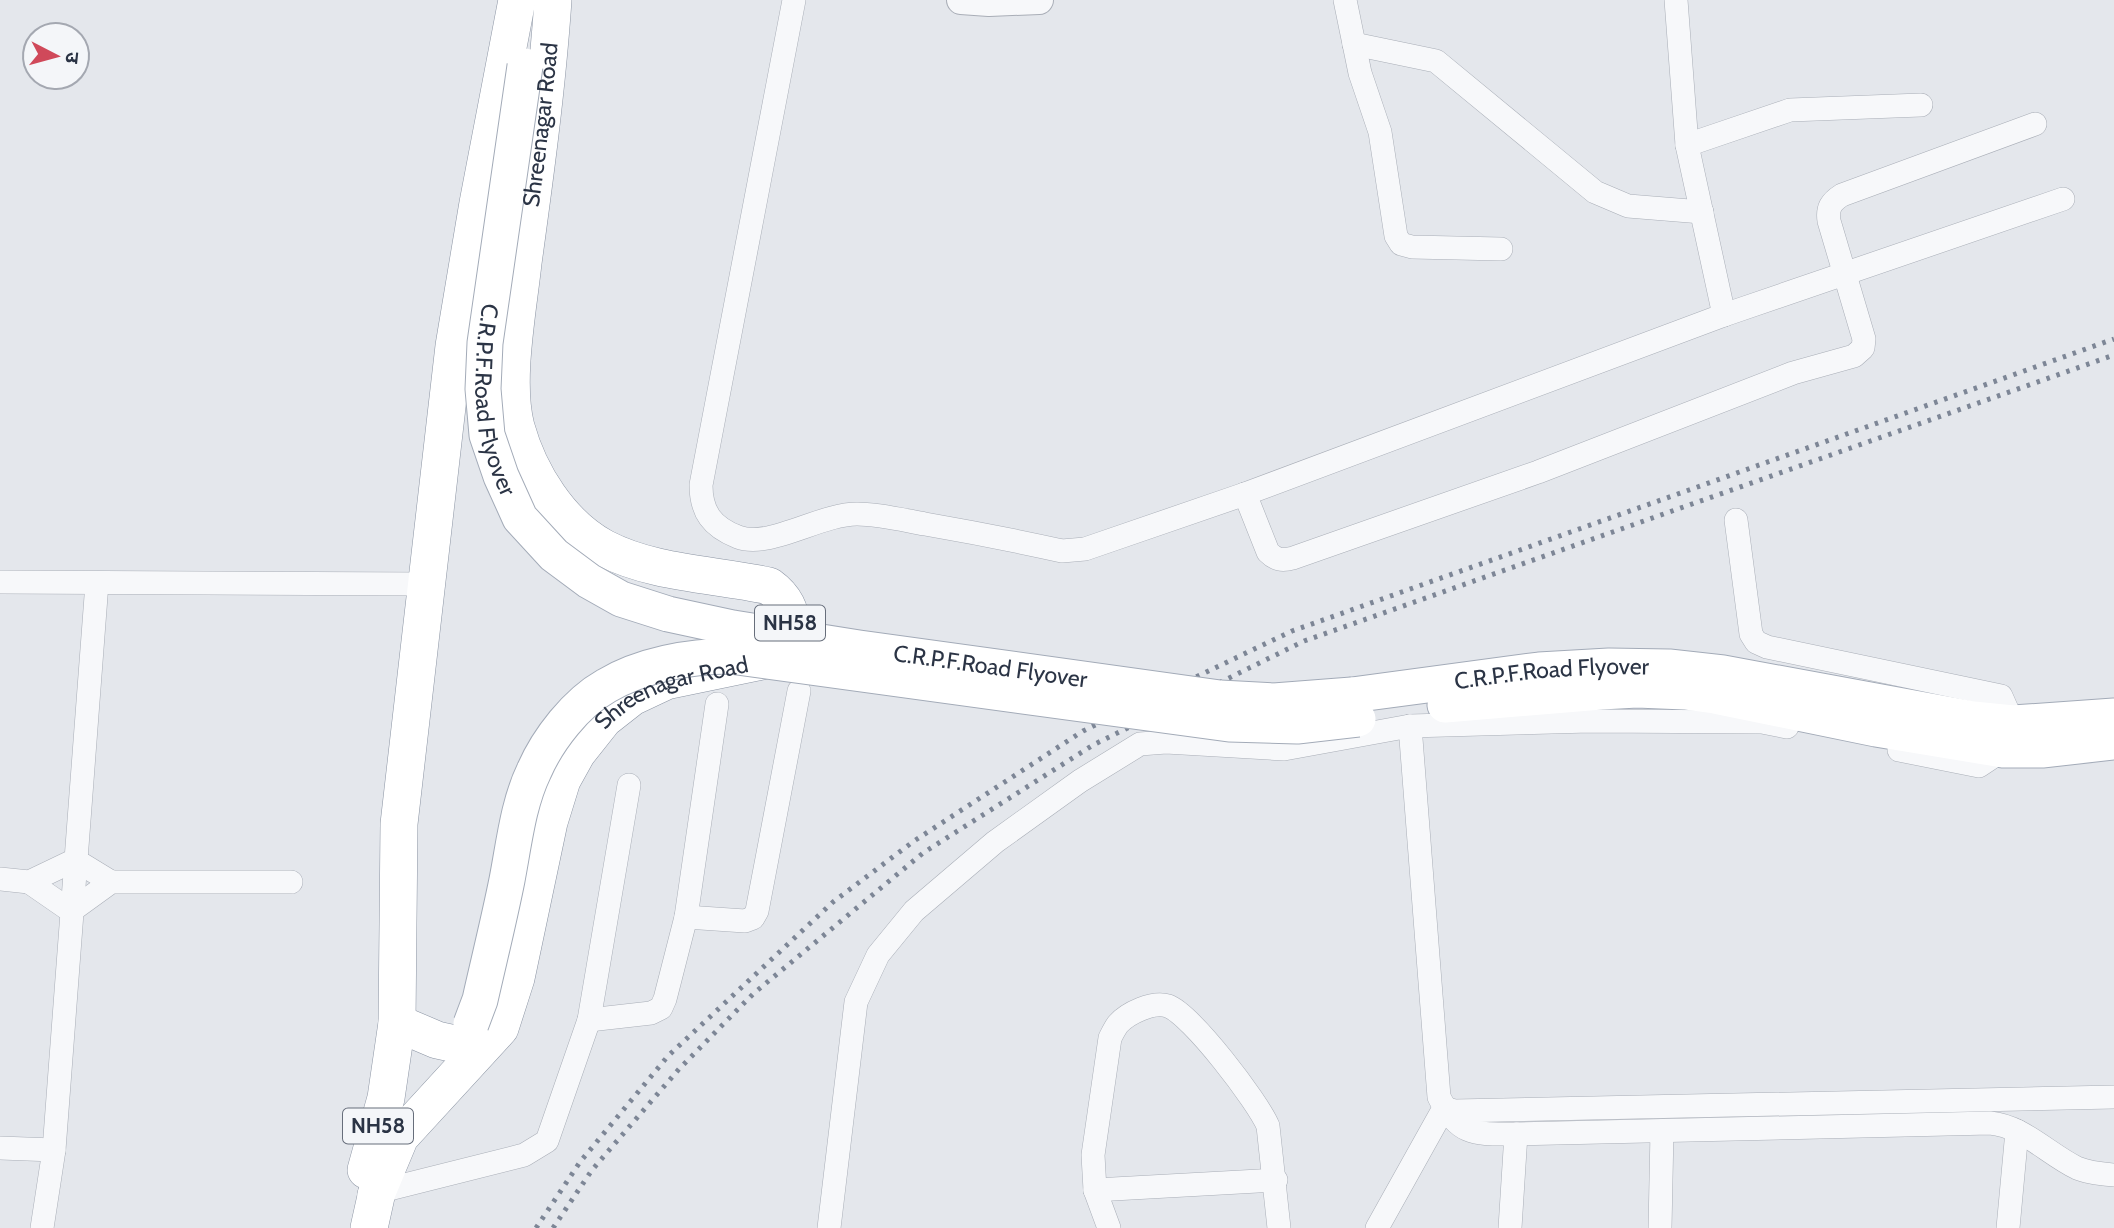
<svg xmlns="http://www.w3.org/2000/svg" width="2114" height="1228" font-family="Cabin,'Noto Sans Devanagari',sans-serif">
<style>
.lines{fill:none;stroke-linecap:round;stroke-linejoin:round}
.minor-casing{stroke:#a9aeb7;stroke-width:24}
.tertiary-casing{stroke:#a9aeb7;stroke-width:30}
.primary-casing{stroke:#a3abb8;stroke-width:37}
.trunk-casing{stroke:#8b94a3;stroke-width:38}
.minor{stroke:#f7f8fa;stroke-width:23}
.tertiary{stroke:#f7f8fa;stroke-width:28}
.primary{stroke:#fff;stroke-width:35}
.trunk{stroke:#fff;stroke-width:37}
.rail{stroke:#7d8696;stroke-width:5;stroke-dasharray:3.5 7;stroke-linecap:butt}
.primary-bridge-casing{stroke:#a3abb8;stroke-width:37;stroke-linecap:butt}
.primary-bridge{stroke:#fff;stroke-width:35}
.labels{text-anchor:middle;stroke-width:6;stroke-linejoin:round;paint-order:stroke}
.shield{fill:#f4f6f9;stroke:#676e7b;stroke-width:2}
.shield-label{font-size:21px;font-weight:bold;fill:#2b3445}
.street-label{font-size:23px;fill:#2b3445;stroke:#f4f6f9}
</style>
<rect width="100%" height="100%" fill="#e4e7ec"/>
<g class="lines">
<defs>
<g id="minor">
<path d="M 794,0 L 701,485 C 701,512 712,527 738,537 C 769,549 820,514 857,514 C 879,514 903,520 925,524 C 971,532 1017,541 1062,551 L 1085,549 L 1245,494 L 1724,315 L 2063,199"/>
<path d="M 1345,0 L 1360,73 L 1380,132 L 1396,236 L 1401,244 L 1412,247 L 1501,249"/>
<path d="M 1676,0 L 1687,145 L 1724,315"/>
<path d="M 1354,44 L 1436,61 L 1595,192 L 1628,206 L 1702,212"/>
<path d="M 1687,145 L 1790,110 L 1921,105"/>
<path d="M 1245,494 L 1268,552 C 1276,560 1282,561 1293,558 L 1538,472 L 1793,373 L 1854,356 L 1863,348 L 1864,339 L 1829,221 C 1827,208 1831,202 1842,195 L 2035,124"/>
<path d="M 1736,520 L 1751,634 L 1756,642 L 1767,647 L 2001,696 L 2013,723 L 2003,750 L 1979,766 L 1899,750"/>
<path d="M 0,582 L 426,584"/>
<path d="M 1410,726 L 1439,1097 C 1459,1137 1476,1134 1516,1134 L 1990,1123 C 2023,1126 2048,1154 2077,1168 C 2088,1173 2102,1174 2114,1175"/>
<path d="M 0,879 L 29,882 L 75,860 L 111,882"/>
<path d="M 29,882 L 71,911 L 111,882 L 291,882"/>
<path d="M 686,917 L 745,921 L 753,918 L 757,911 L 799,691"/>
<path d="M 589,1020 L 651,1013 L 661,1008 L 665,999 L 686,917 L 717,704"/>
<path d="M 1444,1108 L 1455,1111 L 2114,1097"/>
<path d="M 0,1148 L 54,1150"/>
<path d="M 1095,1190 L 1276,1180"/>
<path d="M 369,1194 L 524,1155 L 547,1141 L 589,1020 L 629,785"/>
<path d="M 42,1228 L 54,1150 L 97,583"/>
<path d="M 829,1228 L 856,1002 L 878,955 L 914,911 L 995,842 L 1080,781 L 1140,744 L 1166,742 L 1284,749 L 1410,726 L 1590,721 L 1762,722 L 1787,727"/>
<path d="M 1109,1228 L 1095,1190 L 1093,1155 L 1110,1038 C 1112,1034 1115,1028 1118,1024 C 1128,1013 1153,1001 1168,1006 C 1191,1014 1258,1102 1268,1126 L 1279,1228"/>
<path d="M 1377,1228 L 1444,1108"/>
<path d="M 1510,1228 L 1516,1134"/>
<path d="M 1660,1228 L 1662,1131"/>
<path d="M 2008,1228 L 2017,1131"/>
</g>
<path id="tertiary" d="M 961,0 L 989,2 L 1039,0"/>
<g id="primary">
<path id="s1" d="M 1352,695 L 1539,670 L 1609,666 L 1669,667 L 1723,673 L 1973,719 L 2013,723 L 2114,716"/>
<path d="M 1445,705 L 1601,692 L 1637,690 L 1685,692 L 1715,696 L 1876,729 L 2003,750 L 2042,750 L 2114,742"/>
</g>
<g id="trunk">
<path d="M 397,1023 L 437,1040 L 460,1045"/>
<path d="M 366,1170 L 386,1098 L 397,1023 L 399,824 L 454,346 L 478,203 L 517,0"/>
<path id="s2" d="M 369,1228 L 377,1192 L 400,1137 L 500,1028 L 516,978 L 549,822 L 562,780 L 577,753 L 604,719 L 632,697 L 666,681 L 762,661 C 796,644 801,609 769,586 C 714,574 654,574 604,548 C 560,524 529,474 516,427 C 504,381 518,310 523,263 C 535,176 547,88 553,0"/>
</g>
</defs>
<use href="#minor" class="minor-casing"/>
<use href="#tertiary" class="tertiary-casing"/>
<use href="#primary" class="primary-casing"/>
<use href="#trunk" class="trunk-casing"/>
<use href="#minor" class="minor"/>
<use href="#tertiary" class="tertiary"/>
<use href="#primary" class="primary"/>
<use href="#trunk" class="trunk"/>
<g class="rail">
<path d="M 536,1228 L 580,1162 L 668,1056 L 833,902 L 914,841 L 1083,731 L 1292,631 L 2114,339"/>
<path d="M 553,1228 L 592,1170 L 679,1069 L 753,994 L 923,853 L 1093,745 L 1304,641 L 2114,355"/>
</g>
<defs>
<g id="primary-bridge">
<path id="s3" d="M 525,66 L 485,343 L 483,389 L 487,435 L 501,476 L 520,518 L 554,555 L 589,581 L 621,599 L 668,614 L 733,628 L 859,648 L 1220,698 L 1274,701 L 1352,695"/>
<path d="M 471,1024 L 480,1000 C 489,960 499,920 507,880 C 514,844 518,804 534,771 C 548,739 576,703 606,686 C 641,665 690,656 730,656 L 1229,724 L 1297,726 L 1358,719"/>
</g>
</defs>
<use href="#primary-bridge" class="primary-bridge-casing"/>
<use href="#primary-bridge" class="primary-bridge"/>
</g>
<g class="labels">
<g class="shield">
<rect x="755" y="605.5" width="70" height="35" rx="5"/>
<rect x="343" y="1108.5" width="70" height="35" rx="5"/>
</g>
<g class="shield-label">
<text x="790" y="630">NH58</text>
<text x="378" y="1133">NH58</text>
</g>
<g class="street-label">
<text dy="8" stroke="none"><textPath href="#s2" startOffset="1468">Shreenagar Road</textPath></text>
<text dy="8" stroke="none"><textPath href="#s3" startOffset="338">C.R.P.F.Road Flyover</textPath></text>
<text dy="8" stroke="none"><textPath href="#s3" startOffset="968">C.R.P.F.Road Flyover</textPath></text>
<text dy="8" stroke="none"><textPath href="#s1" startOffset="201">C.R.P.F.Road Flyover</textPath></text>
<text dy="8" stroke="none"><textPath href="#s2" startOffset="649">Shreenagar Road</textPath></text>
</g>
</g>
<g transform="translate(56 56) rotate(96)"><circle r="33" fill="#f4f6f9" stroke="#a4a8b1" stroke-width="2"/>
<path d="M0-5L12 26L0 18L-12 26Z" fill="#d0495a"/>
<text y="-10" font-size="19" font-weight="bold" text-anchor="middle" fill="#2b3445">उ</text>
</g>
</svg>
